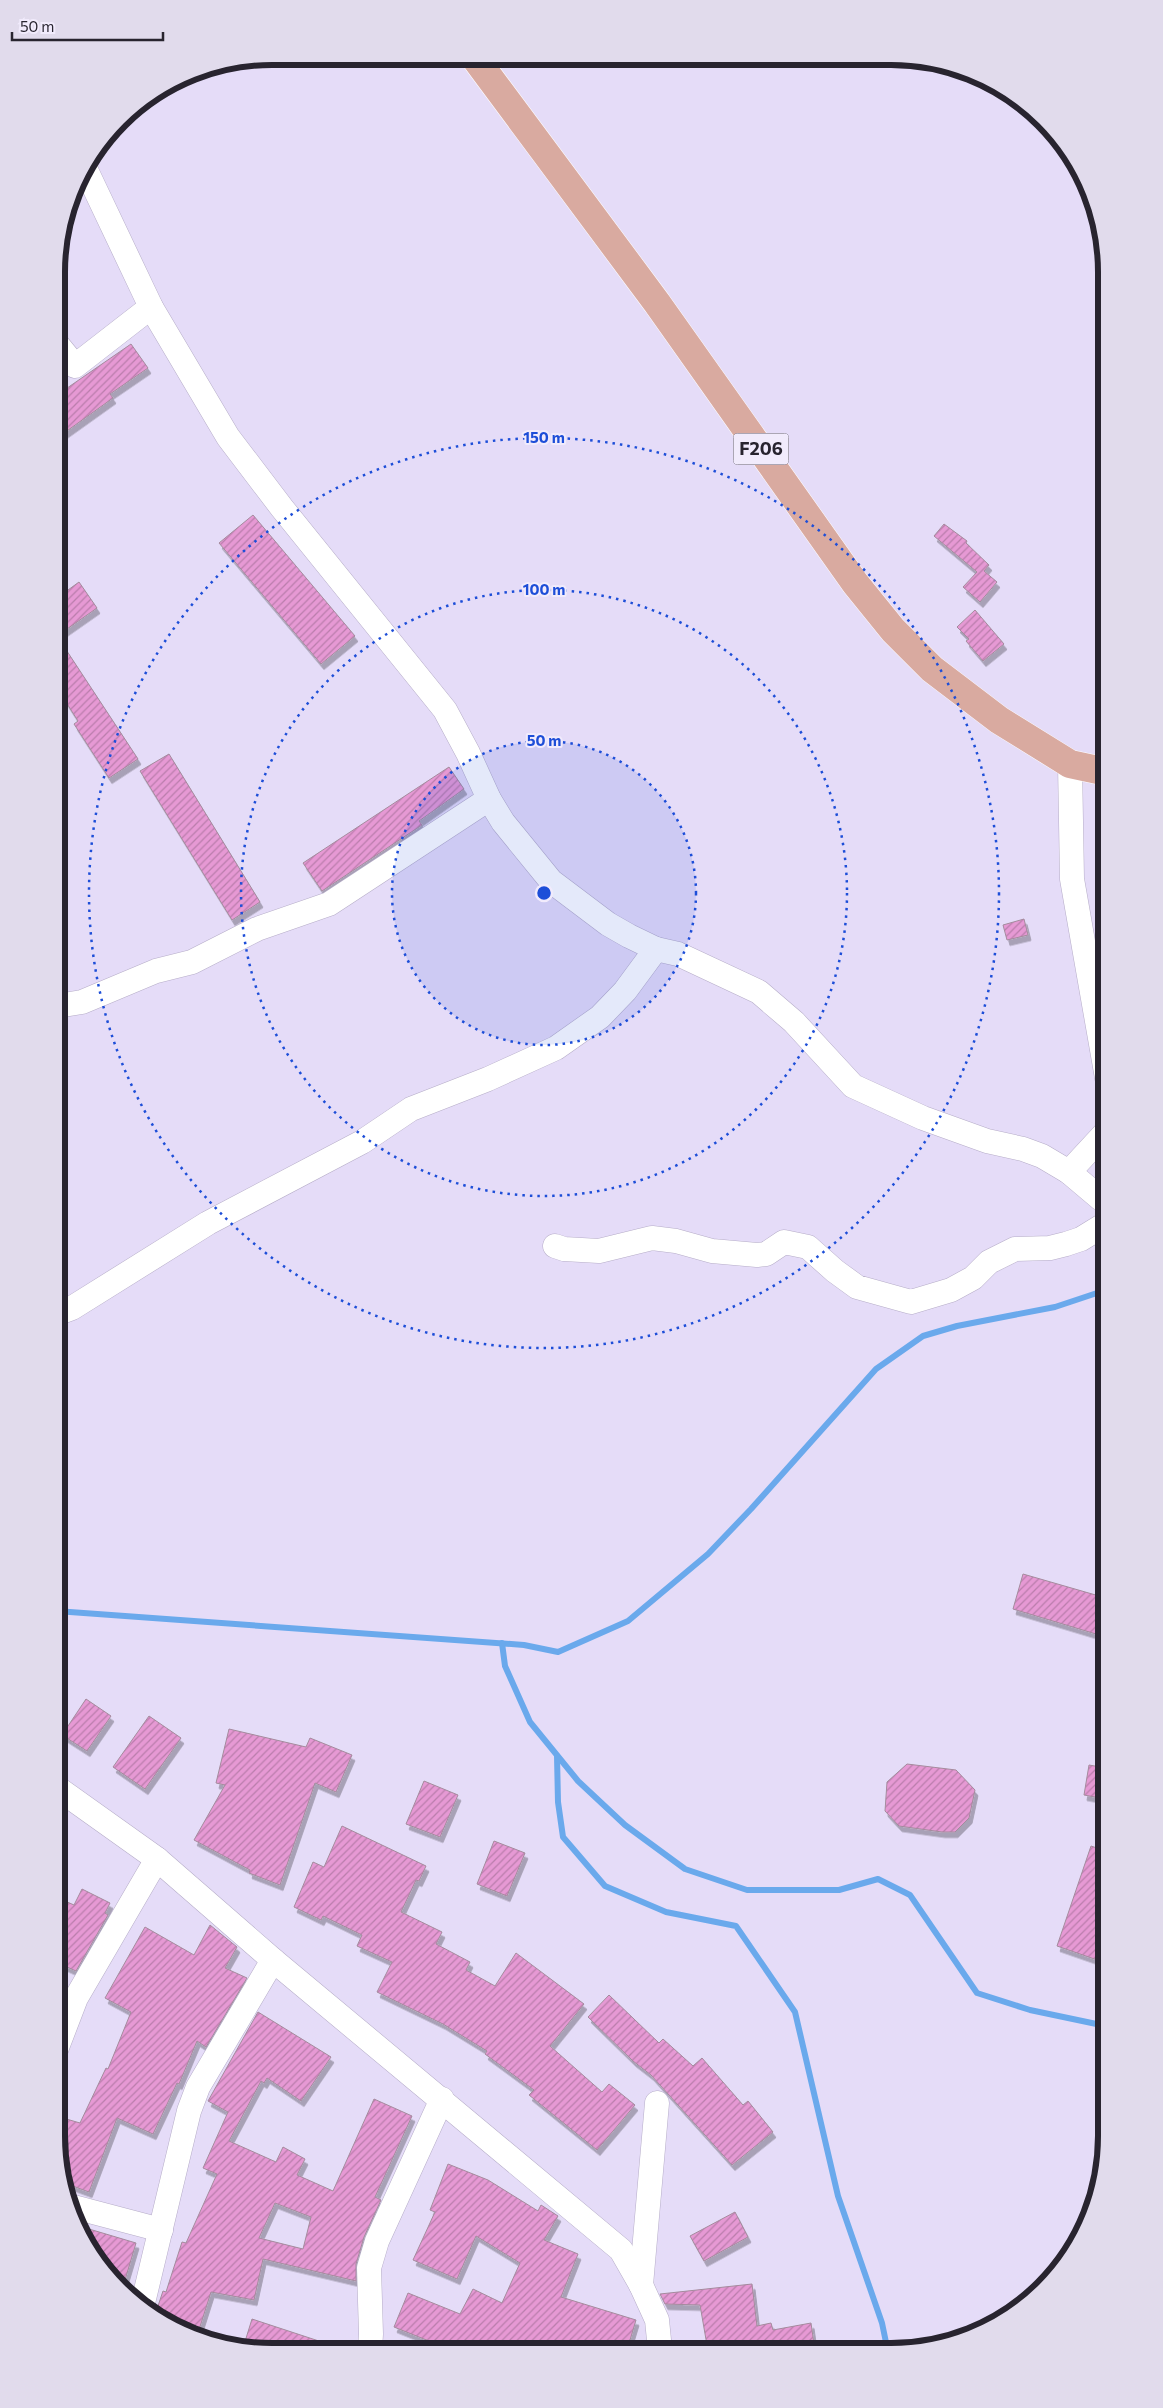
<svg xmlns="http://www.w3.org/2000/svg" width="1163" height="2408" font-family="Commissioner,sans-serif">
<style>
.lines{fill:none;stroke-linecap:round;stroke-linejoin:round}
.stream{stroke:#6aa9ec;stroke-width:6}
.building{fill:url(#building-hatch);stroke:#a48b9d;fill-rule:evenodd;filter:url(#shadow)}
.minor-casing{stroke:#b6adc8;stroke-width:25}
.major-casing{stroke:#fff;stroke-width:29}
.minor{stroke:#fff;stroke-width:24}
.major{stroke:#d9aaa0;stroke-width:28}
.ring{fill:none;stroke:#1d4ed8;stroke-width:2.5;stroke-dasharray:2.5 5}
.labels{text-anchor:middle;stroke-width:4;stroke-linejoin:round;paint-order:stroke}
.shield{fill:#f1ebfc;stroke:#64606c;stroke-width:1}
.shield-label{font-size:18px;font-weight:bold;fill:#28242f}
.rim{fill:none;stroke:#28242f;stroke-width:6}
.centre{fill:#1d4ed8;stroke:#f1ebfc;stroke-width:2.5}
.ring-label{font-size:15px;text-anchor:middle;font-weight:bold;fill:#1d4ed8;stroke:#f1ebfc;stroke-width:4;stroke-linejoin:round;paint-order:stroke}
</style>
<defs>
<pattern id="building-hatch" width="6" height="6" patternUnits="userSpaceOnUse" patternTransform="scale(1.25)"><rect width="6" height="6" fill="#e699d4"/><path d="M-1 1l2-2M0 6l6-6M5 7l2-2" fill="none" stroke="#ba7dac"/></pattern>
<filter id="shadow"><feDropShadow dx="3" dy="5.5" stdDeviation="0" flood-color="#0004"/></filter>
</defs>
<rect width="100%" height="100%" fill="#e5dcf8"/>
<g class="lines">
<g class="stream">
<path d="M 56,1611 L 524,1645 L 558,1652 L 628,1621 L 708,1554 L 751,1509 L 876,1369 L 923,1336 L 957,1326 L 1055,1307 L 1106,1290"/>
<path d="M 502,1643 L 505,1666 L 530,1722 L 578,1781 L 625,1825 L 685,1869 L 747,1890 L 839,1890 L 878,1879 L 910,1895 L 977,1993 L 1030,2010 L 1106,2026"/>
<path d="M 557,1756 L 558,1802 L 563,1837 L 605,1886 L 666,1912 L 736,1926 L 795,2012 L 838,2196 L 882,2323 L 888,2352"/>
</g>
</g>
<g class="building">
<path d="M 131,344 L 148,368 L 110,394 L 113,398 L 57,438 L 57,395 Z"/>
<path d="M 253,515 L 355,636 L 321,664 L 219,543 Z"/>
<path d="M 944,524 L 967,541 L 966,543 L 989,565 L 984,571 L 997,582 L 980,602 L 963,587 L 977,572 L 934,536 Z"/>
<path d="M 79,582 L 97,608 L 57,636 L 57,598 Z"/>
<path d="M 975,610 L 1004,644 L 983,661 L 966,641 L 969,639 L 957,627 Z"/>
<path d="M 57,636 L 138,759 L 109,778 L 74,724 L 78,721 L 57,688 Z"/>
<path d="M 169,754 L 260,902 L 232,920 L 140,771 Z"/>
<path d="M 449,767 L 464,789 L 419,821 L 422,825 L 322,891 L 303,863 Z"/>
<path d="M 1024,919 L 1028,935 L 1007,940 L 1003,925 Z"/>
<path d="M 1023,1574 L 1106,1598 L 1103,1609 L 1106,1610 L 1106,1637 L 1013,1609 Z"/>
<path d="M 86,1699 L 111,1716 L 87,1751 L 62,1735 Z"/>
<path d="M 149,1716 L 181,1738 L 145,1789 L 113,1767 Z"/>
<path d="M 229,1729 L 306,1747 L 310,1738 L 352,1755 L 336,1792 L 315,1783 L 280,1885 L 249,1873 L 250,1870 L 194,1840 L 225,1785 L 216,1783 Z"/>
<path d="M 907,1764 L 956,1770 L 975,1790 L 969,1818 L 955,1832 L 942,1832 L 899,1826 L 885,1811 L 887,1782 Z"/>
<path d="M 1089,1765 L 1106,1768 L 1106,1799 L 1084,1795 Z"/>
<path d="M 424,1781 L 458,1795 L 440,1837 L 406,1824 Z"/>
<path d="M 342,1826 L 426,1866 L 419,1881 L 416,1880 L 401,1912 L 442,1932 L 436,1944 L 470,1962 L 466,1970 L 495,1986 L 516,1953 L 584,2004 L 550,2046 L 602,2092 L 609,2084 L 635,2105 L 597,2150 L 529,2095 L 534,2090 L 485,2054 L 487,2051 L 443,2024 L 377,1992 L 392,1962 L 357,1946 L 362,1935 L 323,1916 L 321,1920 L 294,1907 L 313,1862 L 324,1867 Z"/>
<path d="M 494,1841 L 525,1853 L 507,1896 L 477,1884 Z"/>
<path d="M 1091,1846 L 1106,1851 L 1106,1963 L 1057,1946 Z"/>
<path d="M 82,1889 L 110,1903 L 105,1913 L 108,1915 L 76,1971 L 56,1962 L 56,1897 L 74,1905 Z"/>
<path d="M 210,1925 L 237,1947 L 225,1968 L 247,1978 L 206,2047 L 197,2041 L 179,2084 L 177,2083 L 153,2134 L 117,2118 L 89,2192 L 62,2182 L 57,2140 L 63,2118 L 80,2123 L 106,2068 L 108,2069 L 131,2012 L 105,1998 L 145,1927 L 194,1955 Z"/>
<path d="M 609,1995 L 659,2043 L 663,2039 L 693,2066 L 702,2058 L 743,2105 L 748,2101 L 773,2132 L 732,2165 L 651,2075 L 633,2061 L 588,2017 Z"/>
<path d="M 258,2012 L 331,2057 L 301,2101 L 267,2078 L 264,2083 L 261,2081 L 229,2141 L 276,2162 L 283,2147 L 305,2159 L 297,2175 L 333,2191 L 374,2099 L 412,2116 L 375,2197 L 381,2200 L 364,2237 L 356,2264 L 356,2281 L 263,2259 L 254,2300 L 211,2292 L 197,2336 L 177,2330 L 155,2315 L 163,2291 L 166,2292 L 182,2242 L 186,2243 L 217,2174 L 203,2168 L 228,2112 L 208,2101 ZM 275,2203 L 311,2217 L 303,2249 L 259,2238 Z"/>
<path d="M 448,2164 L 488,2180 L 538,2211 L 541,2205 L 558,2216 L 544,2240 L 578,2254 L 561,2297 L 636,2320 L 627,2350 L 449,2349 L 394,2327 L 408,2293 L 460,2314 L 473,2289 L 502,2303 L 520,2263 L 476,2236 L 457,2279 L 413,2260 L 435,2212 L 430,2210 Z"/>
<path d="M 735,2212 L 748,2237 L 704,2261 L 690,2236 Z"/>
<path d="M 79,2226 L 136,2243 L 122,2290 L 92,2256 Z"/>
<path d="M 752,2284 L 757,2326 L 771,2323 L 773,2330 L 811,2323 L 815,2351 L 708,2351 L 700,2305 L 665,2304 L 660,2294 Z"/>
<path d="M 252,2319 L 331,2345 L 331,2348 L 243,2348 Z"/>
</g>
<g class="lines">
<defs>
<g id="minor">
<path d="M 85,168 L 151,307 L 228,437 L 282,508 L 445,710 L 468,753 L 489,799 L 503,822 L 551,881 L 608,924 L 629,936 L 656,949 L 678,954 L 759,992 L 794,1022 L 853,1086 L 923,1118 L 987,1141 L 1023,1149 L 1042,1156 L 1069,1172 L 1101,1199 L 1107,1201"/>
<path d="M 57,344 L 75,366 L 151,307"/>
<path d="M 1070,764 L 1072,879 L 1107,1078"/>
<path d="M 57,1006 L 82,1002 L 156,971 L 192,962 L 257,929 L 329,904 L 489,799"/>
<path d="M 1069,1172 L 1107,1131"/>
<path d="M 555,1246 L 564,1249 L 599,1251 L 652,1238 L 676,1241 L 712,1251 L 757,1255 L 766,1254 L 784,1242 L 808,1247 L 835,1271 L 857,1287 L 911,1302 L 951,1290 L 973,1278 L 989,1262 L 1015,1249 L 1050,1248 L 1066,1244 L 1081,1239 L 1107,1223"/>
<path d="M 56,1314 L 72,1308 L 208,1223 L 362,1142 L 411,1109 L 488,1079 L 556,1048 L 600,1017 L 625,991 L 656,949"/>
<path d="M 56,1787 L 157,1859 L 273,1960 L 621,2250 L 641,2285 L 657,2320 L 660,2350"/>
<path d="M 56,2050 L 76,1998 L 157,1859"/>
<path d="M 70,2206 L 161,2230"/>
<path d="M 641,2285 L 657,2103"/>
<path d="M 142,2307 L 189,2111 L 198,2087 L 273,1960"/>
<path d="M 370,2349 L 371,2334 L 369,2268 L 377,2241 L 442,2099"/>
</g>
<path id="major" d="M 475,58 L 657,303 L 855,583 L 893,630 L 932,669 L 999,720 L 1070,764 L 1107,772"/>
</defs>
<use href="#minor" class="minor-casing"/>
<use href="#major" class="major-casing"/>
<use href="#minor" class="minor"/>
<use href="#major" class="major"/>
</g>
<circle cx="544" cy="893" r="152" fill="#1d4ed8" fill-opacity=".12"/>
<g class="ring">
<circle cx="544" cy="893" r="152"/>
<circle cx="544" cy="893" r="303"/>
<circle cx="544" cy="893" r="455"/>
</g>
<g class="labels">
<rect class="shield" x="733.5" y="433.5" width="55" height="31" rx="4"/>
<g class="shield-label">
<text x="761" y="455">F206</text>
</g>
</g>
<path d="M0 0H1163V2408H0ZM272 65H891A207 207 0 0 1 1098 272V2136A207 207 0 0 1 891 2343H272A207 207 0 0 1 65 2136V272A207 207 0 0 1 272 65Z" fill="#e1dbec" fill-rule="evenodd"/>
<path class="rim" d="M272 65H891A207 207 0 0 1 1098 272V2136A207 207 0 0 1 891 2343H272A207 207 0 0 1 65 2136V272A207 207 0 0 1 272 65Z"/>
<circle cx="544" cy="893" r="8" class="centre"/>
<g class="ring-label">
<text x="544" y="443">150 m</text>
<text x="544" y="595">100 m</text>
<text x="544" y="746">50 m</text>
</g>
<path d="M12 32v8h151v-8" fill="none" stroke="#28242f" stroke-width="2.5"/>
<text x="20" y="32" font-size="15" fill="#28242f" stroke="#f1ebfc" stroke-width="4" paint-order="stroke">50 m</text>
</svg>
